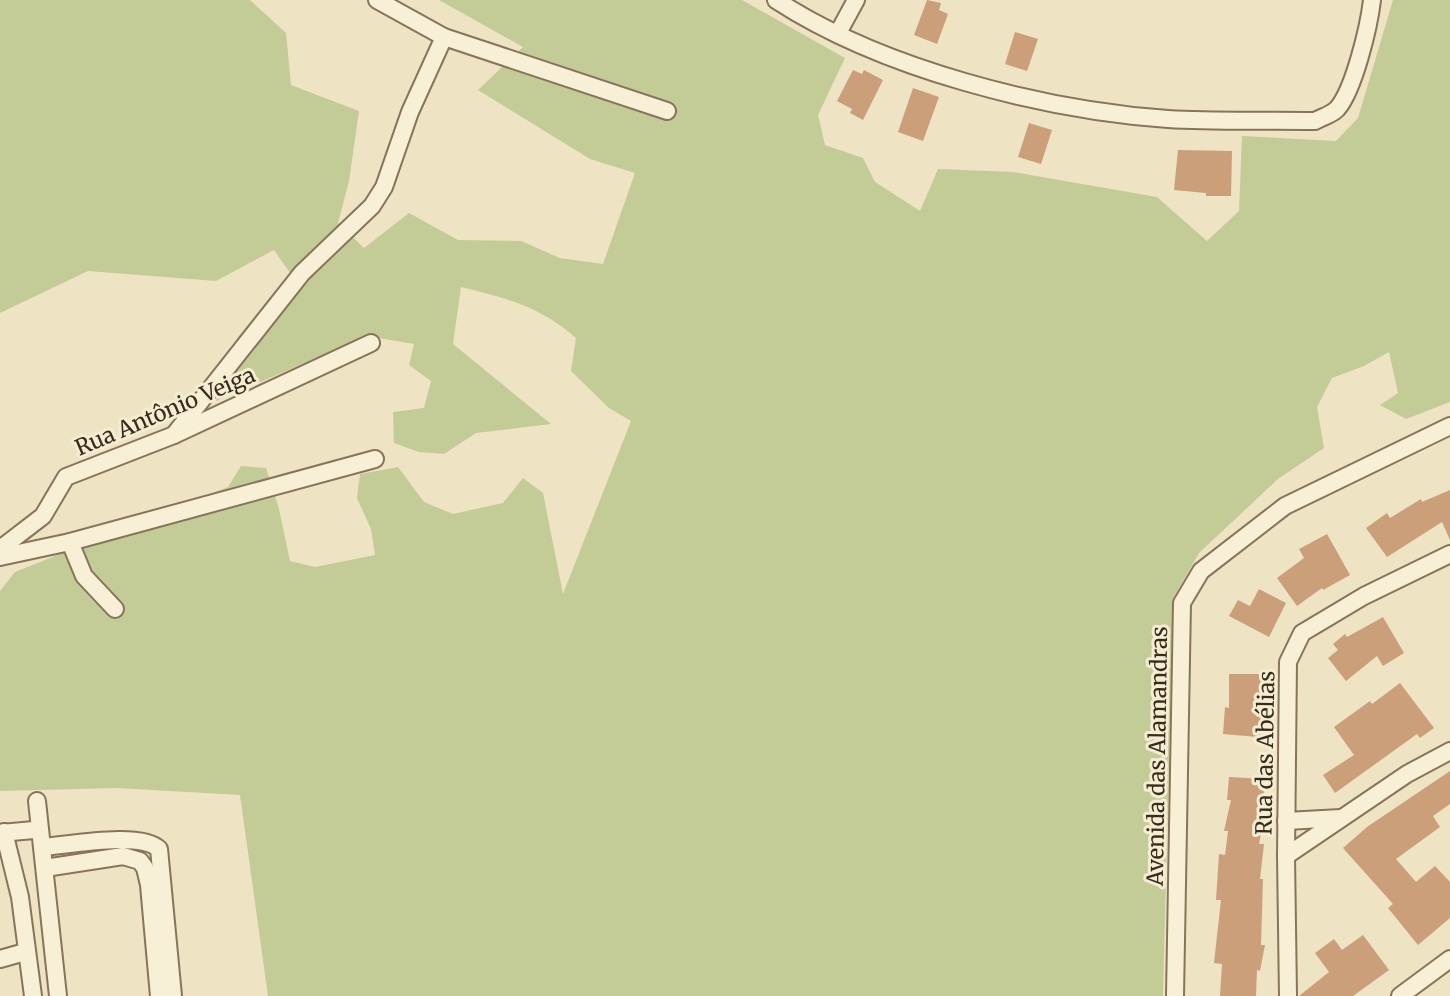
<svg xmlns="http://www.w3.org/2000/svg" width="1450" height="996" font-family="Merriweather,serif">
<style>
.green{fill:#c3cc97}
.building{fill:#cb9f79}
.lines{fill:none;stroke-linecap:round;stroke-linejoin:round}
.minor-casing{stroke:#88745a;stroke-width:20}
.minor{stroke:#f8f0d6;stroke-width:16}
.labels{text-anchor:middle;stroke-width:6;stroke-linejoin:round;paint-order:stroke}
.street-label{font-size:22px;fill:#382b1e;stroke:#f5edd2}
</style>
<rect width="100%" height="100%" fill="#eee3c3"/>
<path class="green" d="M 0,0 L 250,0 L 286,33 L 291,85 L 359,111 L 349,181 L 338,223 L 364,248 L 409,213 L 458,240 L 521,241 L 560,258 L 603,264 L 635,173 L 590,159 L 478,90 L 523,47 L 439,0 L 742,0 L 845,58 L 818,115 L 825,145 L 863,158 L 875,182 L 920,211 L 938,169 L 1013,172 L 1157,197 L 1207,241 L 1239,211 L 1242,136 L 1336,141 L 1358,118 L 1393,0 L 1450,0 L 1450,402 L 1406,419 L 1380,405 L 1398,393 L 1389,352 L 1364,366 L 1332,378 L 1317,407 L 1324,448 L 1278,479 L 1199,553 L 1173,598 L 1163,996 L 268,996 L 240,795 L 117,788 L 0,791 L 0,591 L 15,572 L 228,487 L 241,466 L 266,468 L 279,509 L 290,561 L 315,567 L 375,555 L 371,529 L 357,498 L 360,474 L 398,467 L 424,502 L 453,514 L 503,503 L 523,478 L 543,493 L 563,594 L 631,421 L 609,408 L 571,371 L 576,338 C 540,306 506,298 461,287 L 453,344 L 551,424 L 476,433 L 444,454 L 419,452 L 394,443 L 393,412 L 424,408 L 431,381 L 409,365 L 414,344 L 367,336 L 216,401 L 238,337 L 290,273 L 274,250 L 216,281 L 88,271 L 0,313 Z"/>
<g class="building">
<path d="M 927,0 L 941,3 L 939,10 L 948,14 L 937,44 L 914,35 Z"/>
<path d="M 1015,32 L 1038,39 L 1027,71 L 1005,64 Z"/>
<path d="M 853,70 L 862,74 L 864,70 L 883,80 L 863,120 L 850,113 L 852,109 L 837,101 Z"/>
<path d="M 913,88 L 939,97 L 923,141 L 898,132 Z"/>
<path d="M 1029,123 L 1052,130 L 1041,164 L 1018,157 Z"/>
<path d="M 1178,150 L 1232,151 L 1231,196 L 1206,196 L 1206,193 L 1174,190 Z"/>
<path d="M 1450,490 L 1450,540 L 1442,522 L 1387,557 L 1366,528 L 1387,513 L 1390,518 L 1421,499 L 1422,502 Z"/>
<path d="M 1327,534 L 1350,575 L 1323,590 L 1322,588 L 1297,606 L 1277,578 L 1304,558 L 1299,549 Z"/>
<path d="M 1259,589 L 1286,603 L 1269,637 L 1229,616 L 1238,600 L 1250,606 Z"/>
<path d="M 1383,617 L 1404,653 L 1383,666 L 1377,656 L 1346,681 L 1328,658 L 1338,650 L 1333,644 L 1345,634 L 1347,637 Z"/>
<path d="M 1229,674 L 1271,674 L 1269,738 L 1223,734 L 1225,707 L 1229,708 Z"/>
<path d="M 1400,683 L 1434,728 L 1420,738 L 1417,734 L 1335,793 L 1323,775 L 1354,755 L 1334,727 L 1370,701 L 1372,704 Z"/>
<path d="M 1450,771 L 1450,804 L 1433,816 L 1440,827 L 1396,859 L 1416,882 L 1435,866 L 1450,882 L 1450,918 L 1418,945 L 1388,908 L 1393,904 L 1343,848 L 1367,827 Z"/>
<path d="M 1229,777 L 1265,779 L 1262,812 L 1265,812 L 1259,844 L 1264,844 L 1260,879 L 1263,879 L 1261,945 L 1265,945 L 1260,971 L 1257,970 L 1256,996 L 1220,996 L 1222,964 L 1214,963 L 1221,900 L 1216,900 L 1219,854 L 1225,855 L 1228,831 L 1224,831 L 1231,800 L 1227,800 Z"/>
<path d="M 1363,935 L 1389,970 L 1353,996 L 1299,996 L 1329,972 L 1315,953 L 1334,939 L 1342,950 Z"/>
</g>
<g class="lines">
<defs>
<g id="minor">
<path d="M 377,0 L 444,37 L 667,111"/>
<path d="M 776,0 C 882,69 1043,110 1168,119 C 1217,122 1266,120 1315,121 C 1322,117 1331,115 1337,109 C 1354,90 1369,26 1372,0"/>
<path d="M 838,33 L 856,0"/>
<path d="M 174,435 L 302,273 L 372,206 L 384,187 L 410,112 L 444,37"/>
<path d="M 70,542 L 84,576 L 115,609"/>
<path d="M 0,549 L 43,516 L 66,477 L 174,435 L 371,343"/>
<path d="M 0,557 L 70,542 L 375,459"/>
<path d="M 37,801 L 58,996"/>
<path d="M 1286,821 L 1341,818"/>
<path d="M 4,832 L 20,897 L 33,996"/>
<path d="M 0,833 L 34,830 L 40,832"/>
<path d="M 43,847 C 69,845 141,831 159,849 L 173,996"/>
<path d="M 1286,856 L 1407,774 L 1450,751"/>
<path d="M 45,868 L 123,856 L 140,861 L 145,868 L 149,885 L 159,996"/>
<path d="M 0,959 L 25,952"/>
<path d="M 1175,996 L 1182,603 L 1201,571 L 1285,506 L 1450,426"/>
<path d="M 1288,996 L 1286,856 L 1288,662 L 1302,633 L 1364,596 L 1450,554"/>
<path d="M 1400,996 L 1450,959"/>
</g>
</defs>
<use href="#minor" class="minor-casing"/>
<use href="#minor" class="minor"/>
</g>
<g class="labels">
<g class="street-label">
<text transform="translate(165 411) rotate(-23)" y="8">Rua Antônio Veiga</text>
<text transform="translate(1265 753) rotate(-89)" y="8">Rua das Abélias</text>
<text transform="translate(1157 756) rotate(-89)" y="8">Avenida das Alamandras</text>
</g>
</g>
</svg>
